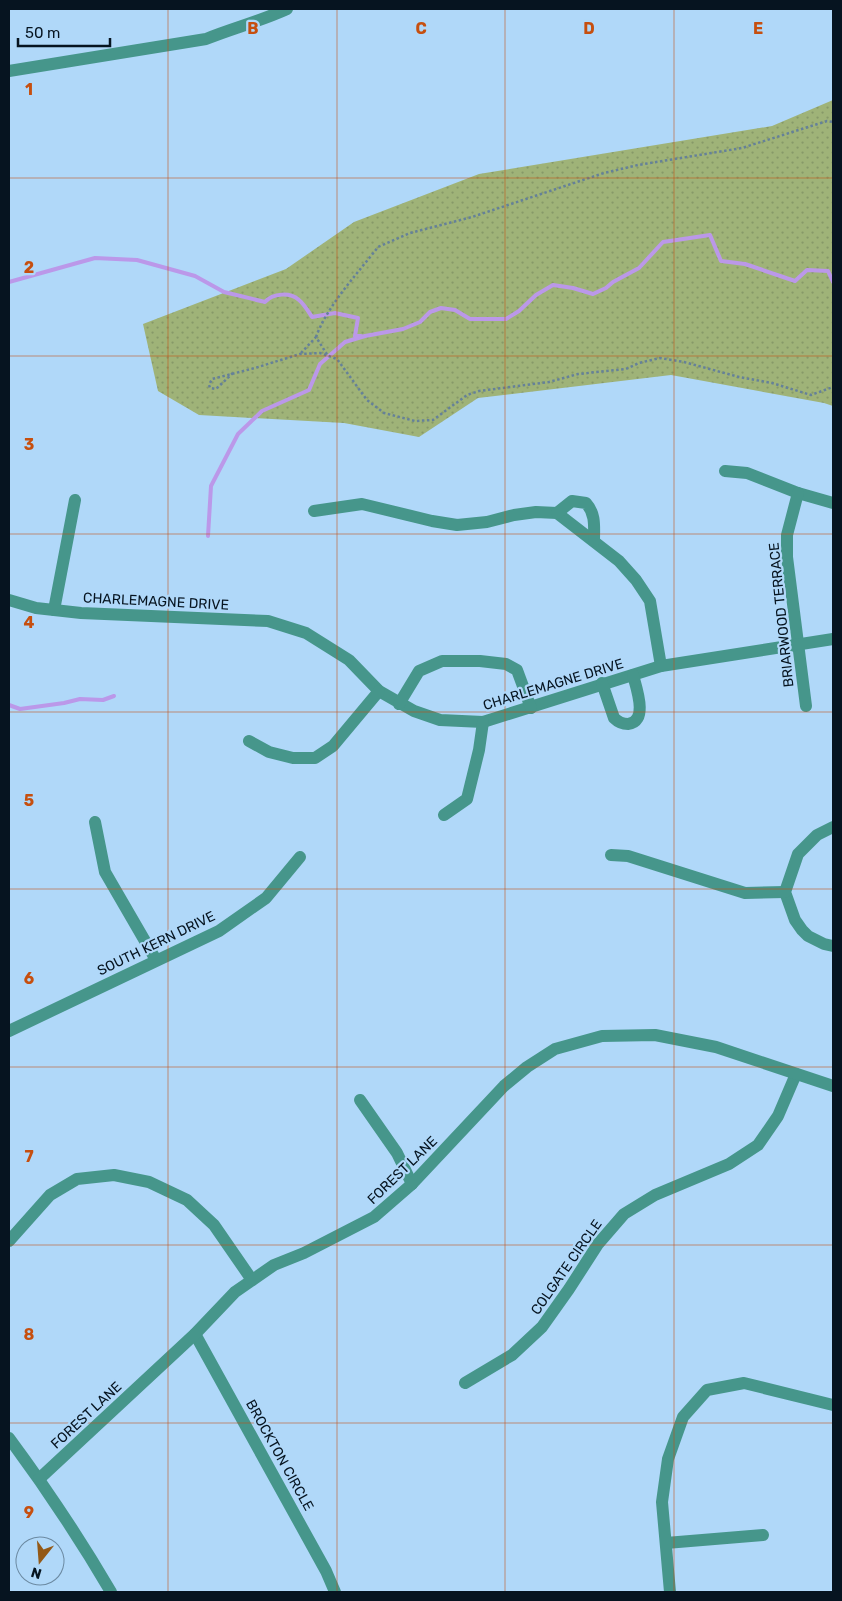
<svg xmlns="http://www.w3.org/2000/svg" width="842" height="1601" font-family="Rubik,sans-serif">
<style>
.grass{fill:url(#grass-dots)}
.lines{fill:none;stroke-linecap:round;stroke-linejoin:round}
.stream{stroke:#bb98e9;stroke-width:4}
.path{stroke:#658199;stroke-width:2.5;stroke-dasharray:2.5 2.5;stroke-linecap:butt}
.minor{stroke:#46968b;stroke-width:12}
.grid{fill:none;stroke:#c64f0f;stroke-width:1;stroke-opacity:0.55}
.labels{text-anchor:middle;stroke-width:4.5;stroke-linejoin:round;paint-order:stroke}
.street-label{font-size:14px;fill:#061420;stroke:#b0d8f9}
.grid-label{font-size:16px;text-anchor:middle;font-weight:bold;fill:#c64f0f;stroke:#b0d8f9;stroke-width:4.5;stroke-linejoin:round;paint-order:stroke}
</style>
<defs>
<pattern id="grass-dots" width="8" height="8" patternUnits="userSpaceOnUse" patternTransform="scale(1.25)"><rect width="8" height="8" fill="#9fb378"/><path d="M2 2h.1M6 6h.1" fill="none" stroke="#879968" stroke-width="1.8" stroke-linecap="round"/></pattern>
</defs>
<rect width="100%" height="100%" fill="#b0d8f9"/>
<path class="grass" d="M 833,100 L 833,406 L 824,403 L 671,375 L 478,398 L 419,437 L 344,423 L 199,415 L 158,391 L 143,324 L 286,269 L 354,222 L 479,174 L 772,126 Z"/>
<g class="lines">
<g class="stream">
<path d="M 9,282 L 95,258 L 137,260 L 195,276 L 224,292 L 265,302 C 273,293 290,292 299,300 C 304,304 308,311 312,317 L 335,313 L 358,318 L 355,336 L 361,336"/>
<path d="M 208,536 L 211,486 L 238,434 L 262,411 L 309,390 L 320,364 L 345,342 L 365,336 L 403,329 L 420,322 L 430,312 L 441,308 L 455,310 L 470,319 L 506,319 L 519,311 L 536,295 L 553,285 L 573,288 L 593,294 L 606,288 L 613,282 L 639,268 L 663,242 L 710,235 L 721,261 L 745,264 L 795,281 L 807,270 L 828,271 L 833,282"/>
<path d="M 9,705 L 20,709 L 64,703 L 80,699 L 103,700 L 114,696"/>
</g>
<g class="path">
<path d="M 316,337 C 327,306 358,273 378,247 L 410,233 L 472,217 L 604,173 L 638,165 L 742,148 L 827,121 L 833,122"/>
<path d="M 301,353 L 316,337 L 328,356"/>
<path d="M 233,373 L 216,389 L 210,388 L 209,385 L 212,379 L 255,368 L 300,354 L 320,353 L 337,359 L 367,400 L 384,413 L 415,421 L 433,420 L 467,395 L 479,391 L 549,382 L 578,374 L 626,369 L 639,363 L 660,358 L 684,362 L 739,377 L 772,383 L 811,395 L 833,387"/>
</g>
<g class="minor">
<path d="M 9,71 L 206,39 C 233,28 261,21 287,9"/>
<path d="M 725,471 L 747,473 L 798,493 L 833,503"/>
<path d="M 798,493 L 787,535 L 787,557 L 806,706"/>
<path d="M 314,511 L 362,504 L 432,521 L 457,525 L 487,522 L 514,515 L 536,512 L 557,513 L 619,561 L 636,580 L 650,601 L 661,666"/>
<path d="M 557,513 L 572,501 L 586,503 C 596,514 594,527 594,541"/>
<path d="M 9,600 L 36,608 L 81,613 L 268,621 L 306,633 L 349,660 L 379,691 L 414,711 L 440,720 L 483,722 L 661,666 L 833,639"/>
<path d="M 54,610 L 75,500"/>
<path d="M 602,683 L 614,718 C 618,722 622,724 628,724 C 649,722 636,687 633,675"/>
<path d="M 399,704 L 419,671 L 442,661 L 480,661 L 506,664 L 517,670 L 531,708"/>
<path d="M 249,741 L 269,752 L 293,758 L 315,758 L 333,746 L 379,691"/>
<path d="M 444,815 L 467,799 L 479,750 L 483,722"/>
<path d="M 95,822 L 105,872 L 156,960"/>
<path d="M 833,827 L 817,835 L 798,854 L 785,892 L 795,920 L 802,930 L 808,936 L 824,944 L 833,946"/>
<path d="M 611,855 L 628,856 L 745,893 L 785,892"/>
<path d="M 9,1031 L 219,931 L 266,898 L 300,857"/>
<path d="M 360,1100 L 397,1153 L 412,1184"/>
<path d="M 9,1241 L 50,1195 L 77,1179 L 114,1175 L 149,1182 L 187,1200 L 214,1225 L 252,1280"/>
<path d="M 195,1334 L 326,1571 L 335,1592"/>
<path d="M 465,1383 L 512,1355 L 542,1327 L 569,1289 L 598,1244 L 624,1214 L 655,1195 L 729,1164 L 758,1145 L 778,1116 L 796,1074"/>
<path d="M 9,1438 C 46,1488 80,1539 111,1592"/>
<path d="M 39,1479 L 195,1334 L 235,1292 L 274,1265 L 304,1253 L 374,1217 L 412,1184 L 504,1086 L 527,1067 L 555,1049 L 602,1036 L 655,1035 L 716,1047 L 833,1086"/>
<path d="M 666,1543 L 763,1535"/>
<path d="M 670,1592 L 662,1502 L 668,1459 L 683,1417 L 707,1390 L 744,1383 L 833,1405"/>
</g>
</g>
<path class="grid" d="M 168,9 L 168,1592M 337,9 L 337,1592M 505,9 L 505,1592M 674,9 L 674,1592M 9,178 L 833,178M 9,356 L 833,356M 9,534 L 833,534M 9,712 L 833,712M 9,889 L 833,889M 9,1067 L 833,1067M 9,1245 L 833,1245M 9,1423 L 833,1423"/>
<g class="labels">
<g class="street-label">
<text transform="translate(156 601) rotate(3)" y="5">CHARLEMAGNE DRIVE</text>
<text transform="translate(781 615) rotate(-96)" y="5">BRIARWOOD TERRACE</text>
<text transform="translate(553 684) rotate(-17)" y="5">CHARLEMAGNE DRIVE</text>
<text transform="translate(156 943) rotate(-26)" y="5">SOUTH KERN DRIVE</text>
<text transform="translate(402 1170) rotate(-44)" y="5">FOREST LANE</text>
<text transform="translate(566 1267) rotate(-55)" y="5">COLGATE CIRCLE</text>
<text transform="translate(86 1415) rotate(-43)" y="5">FOREST LANE</text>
<text transform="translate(280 1455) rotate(61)" y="5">BROCKTON CIRCLE</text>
</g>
</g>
<g class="grid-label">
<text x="253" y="34">B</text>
<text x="421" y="34">C</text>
<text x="589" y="34">D</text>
<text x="758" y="34">E</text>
<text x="29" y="95">1</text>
<text x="29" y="273">2</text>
<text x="29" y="450">3</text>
<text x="29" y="628">4</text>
<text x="29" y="806">5</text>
<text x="29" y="984">6</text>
<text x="29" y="1162">7</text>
<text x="29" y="1340">8</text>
<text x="29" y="1518">9</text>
</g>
<rect width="842" height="1601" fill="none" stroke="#061420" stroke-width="20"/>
<g transform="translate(40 1561) rotate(197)"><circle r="24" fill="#b0d8f9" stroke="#6c8aa2"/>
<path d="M0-4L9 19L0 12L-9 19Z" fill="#935917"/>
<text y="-8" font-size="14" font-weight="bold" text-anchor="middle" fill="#061420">N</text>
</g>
<path d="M18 38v8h92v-8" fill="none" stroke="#061420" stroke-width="2.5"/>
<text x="25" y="38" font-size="15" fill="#061420" stroke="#b0d8f9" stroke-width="4" paint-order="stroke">50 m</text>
</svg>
